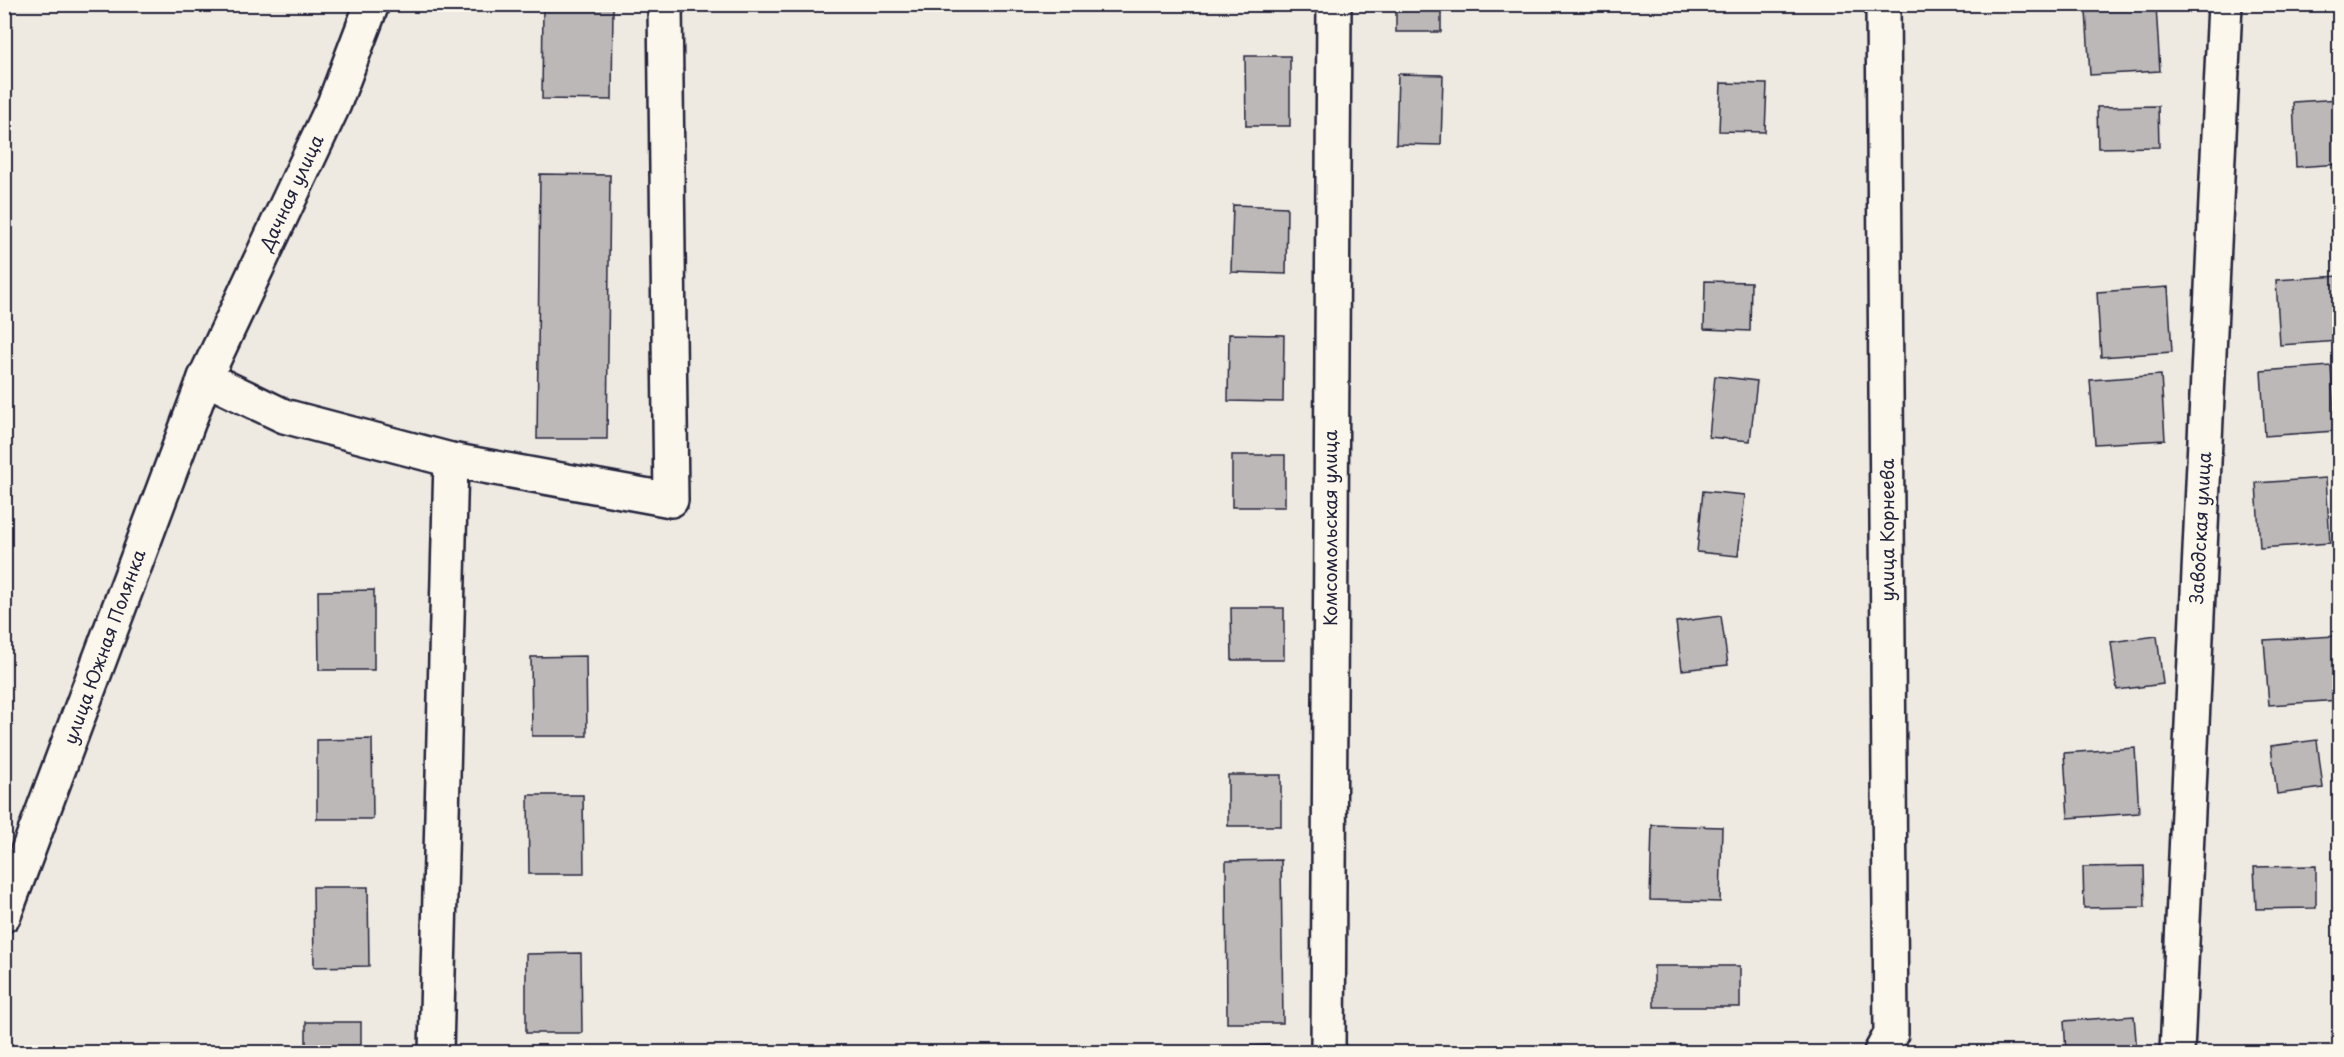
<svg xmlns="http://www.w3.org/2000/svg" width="2344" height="1057" font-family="'Playpen Sans',sans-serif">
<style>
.building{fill:#bcb8b8;stroke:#22223b;stroke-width:1.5}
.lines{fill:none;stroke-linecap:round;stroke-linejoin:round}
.minor-casing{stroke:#22223b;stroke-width:38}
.minor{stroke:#fbf7ec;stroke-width:33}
.labels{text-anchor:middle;stroke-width:6;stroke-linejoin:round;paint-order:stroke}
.street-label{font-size:18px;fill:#22223b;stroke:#fbf7ec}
</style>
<rect width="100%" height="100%" fill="#eeeae2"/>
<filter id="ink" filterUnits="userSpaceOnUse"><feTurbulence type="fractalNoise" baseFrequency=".0167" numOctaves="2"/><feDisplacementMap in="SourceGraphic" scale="12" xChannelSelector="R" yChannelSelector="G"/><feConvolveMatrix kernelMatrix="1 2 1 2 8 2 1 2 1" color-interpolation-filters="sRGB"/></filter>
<g filter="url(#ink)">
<g class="building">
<path d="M 543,4 L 613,4 L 612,100 L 542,99 Z"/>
<rect x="1251" y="4" width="45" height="3"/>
<rect x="1396" y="4" width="45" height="28"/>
<path d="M 2156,6 L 2160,71 L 2090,75 L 2086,11 Z"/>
<path d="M 1245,56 L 1290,56 L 1290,126 L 1246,126 Z"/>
<path d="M 1398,74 L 1443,75 L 1441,145 L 1396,144 Z"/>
<path d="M 1721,83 L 1767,84 L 1765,132 L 1719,131 Z"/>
<path d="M 2340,99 L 2340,164 L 2296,167 L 2293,102 Z"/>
<path d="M 2158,106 L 2159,147 L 2098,148 L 2097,107 Z"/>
<path d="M 540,174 L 610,175 L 607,439 L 537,439 Z"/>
<path d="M 1233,205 L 1287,207 L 1286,274 L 1231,272 Z"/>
<path d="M 2340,276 L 2340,341 L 2280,345 L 2276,280 Z"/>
<path d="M 1705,281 L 1751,282 L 1750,331 L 1704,329 Z"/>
<path d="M 2168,287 L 2172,352 L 2101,357 L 2097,292 Z"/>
<path d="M 1229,334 L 1284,335 L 1283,402 L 1228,401 Z"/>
<path d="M 2331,366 L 2335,431 L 2265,436 L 2261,371 Z"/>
<path d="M 2161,375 L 2165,440 L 2095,444 L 2090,380 Z"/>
<path d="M 1715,376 L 1757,381 L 1750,441 L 1709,437 Z"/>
<rect x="1232" y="455" width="53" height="52"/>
<path d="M 2326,478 L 2330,543 L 2260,548 L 2256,483 Z"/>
<path d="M 1703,491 L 1745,495 L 1738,556 L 1697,552 Z"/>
<path d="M 374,590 L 374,670 L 319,670 L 318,591 Z"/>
<path d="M 1231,608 L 1284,608 L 1284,660 L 1232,660 Z"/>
<path d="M 1721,616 L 1728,665 L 1682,670 L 1676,622 Z"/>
<path d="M 2157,636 L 2163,684 L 2117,690 L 2111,642 Z"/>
<path d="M 2335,636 L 2339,700 L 2269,705 L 2264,640 Z"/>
<path d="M 586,656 L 587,736 L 532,736 L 531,657 Z"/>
<path d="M 372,739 L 373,819 L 317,819 L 317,740 Z"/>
<path d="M 2317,740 L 2323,788 L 2277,794 L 2271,746 Z"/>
<path d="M 2135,748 L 2139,813 L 2068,818 L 2064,753 Z"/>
<rect x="1228" y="775" width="53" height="51"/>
<path d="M 528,795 L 583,795 L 584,874 L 529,874 Z"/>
<path d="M 1652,825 L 1722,827 L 1720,902 L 1650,900 Z"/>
<path d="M 1281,860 L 1283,1023 L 1227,1023 L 1226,861 Z"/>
<path d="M 2144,866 L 2145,907 L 2084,908 L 2083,867 Z"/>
<path d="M 2316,866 L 2316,908 L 2256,909 L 2254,867 Z"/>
<path d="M 313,887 L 368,887 L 369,966 L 314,967 Z"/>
<path d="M 581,953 L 582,1033 L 526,1033 L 526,954 Z"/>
<rect x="1654" y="966" width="86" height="41"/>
<path d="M 2134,1016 L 2137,1052 L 2066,1052 L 2064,1021 Z"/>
<rect x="306" y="1022" width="55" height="30"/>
<path d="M 1274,1045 L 1274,1052 L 1202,1052 L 1202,1048 Z"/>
</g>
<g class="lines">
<defs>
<g id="minor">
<path d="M 205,378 L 284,416 L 451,460 L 671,500 L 665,4"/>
<path d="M 4,915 L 205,378 L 334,104 L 372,4"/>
<path d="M 436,1052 L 451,460"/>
<path d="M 1328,1052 L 1334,4"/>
<path d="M 1881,1052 L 1891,1034 L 1883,4"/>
<path d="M 2177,1052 L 2225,4"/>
</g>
</defs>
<use href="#minor" class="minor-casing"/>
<use href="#minor" class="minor"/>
</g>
</g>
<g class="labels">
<g class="street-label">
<text transform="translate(292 193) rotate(-65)" y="6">Дачная улица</text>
<text transform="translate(1331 528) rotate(-90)" y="6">Комсомольская улица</text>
<text transform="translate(2201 528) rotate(-87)" y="6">Заводская улица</text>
<text transform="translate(1888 530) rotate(-90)" y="6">улица Корнеева</text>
<text transform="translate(105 647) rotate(-70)" y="6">улица Южная Полянка</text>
</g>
</g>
<rect width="2344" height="1057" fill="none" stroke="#fbf7ec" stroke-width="24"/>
<rect x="12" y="12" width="2320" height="1033" fill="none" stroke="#22223b" stroke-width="2" filter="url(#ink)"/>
</svg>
